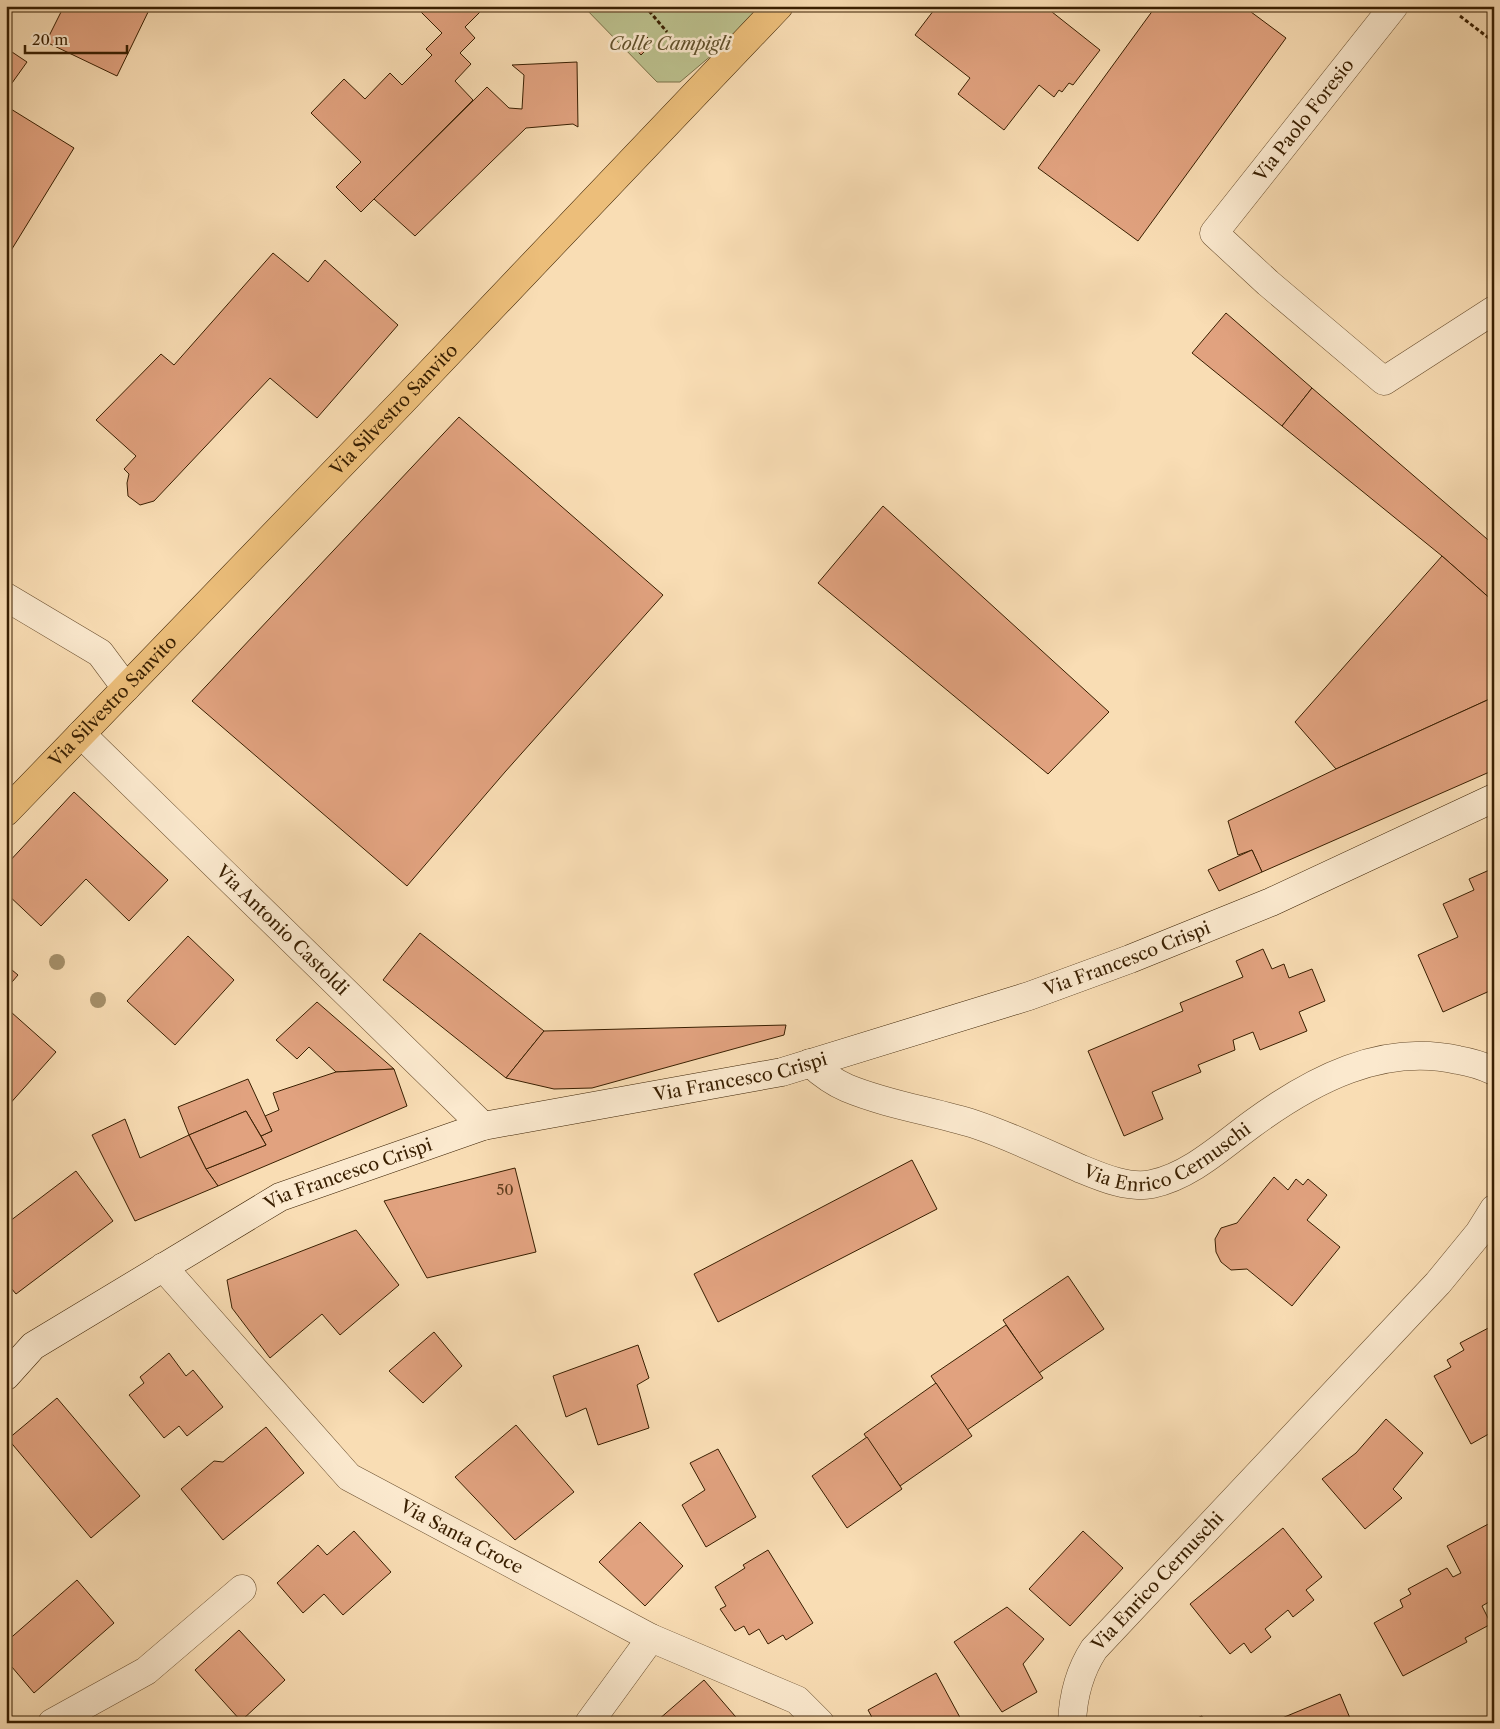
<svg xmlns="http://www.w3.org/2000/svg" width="1500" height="1729" font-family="'Libre Caslon Text',serif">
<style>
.green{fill:#bcc18e;stroke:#7a7048}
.building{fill:#e1a27f;stroke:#391f01}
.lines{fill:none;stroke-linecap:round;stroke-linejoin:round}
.street-casing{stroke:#694e2e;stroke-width:29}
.secondary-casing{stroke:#391f01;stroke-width:29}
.primary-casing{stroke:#391f01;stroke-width:29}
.path{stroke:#391f01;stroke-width:3;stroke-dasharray:4 2.5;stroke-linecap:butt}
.street{stroke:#fbe9ce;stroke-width:28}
.secondary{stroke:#fbe9ce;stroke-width:28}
.primary{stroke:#ecbe7a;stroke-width:28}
.tree{fill:#a58f69}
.labels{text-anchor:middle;stroke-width:5;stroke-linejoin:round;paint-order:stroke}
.number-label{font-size:15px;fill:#634020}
.park-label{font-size:18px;font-style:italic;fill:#60502b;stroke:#fbe9ce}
.street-label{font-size:18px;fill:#391f01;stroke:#fbe9ce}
</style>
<rect width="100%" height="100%" fill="#f9ddb4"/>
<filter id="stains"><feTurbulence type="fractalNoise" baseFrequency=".004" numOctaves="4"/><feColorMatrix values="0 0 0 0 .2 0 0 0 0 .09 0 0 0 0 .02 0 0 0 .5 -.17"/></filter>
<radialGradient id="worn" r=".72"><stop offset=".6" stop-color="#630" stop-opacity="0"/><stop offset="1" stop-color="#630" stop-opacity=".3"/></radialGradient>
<path class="green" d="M 583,6 L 764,6 L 739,32 L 680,82 L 657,82 Z"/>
<g class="building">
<path d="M 64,6 L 151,6 L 117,76 L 46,42 Z"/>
<path d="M 415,6 L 474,6 L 480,12 L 465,27 L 475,38 L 460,53 L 471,64 L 455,81 L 473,100 L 361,212 L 336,187 L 361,162 L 311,113 L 344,79 L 365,99 L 390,73 L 402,85 L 432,55 L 426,49 L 442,33 Z"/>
<path d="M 937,6 L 1048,6 L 1047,8 L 1100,50 L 1073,85 L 1069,83 L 1062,92 L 1059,90 L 1054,97 L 1039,85 L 1004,130 L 958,94 L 970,78 L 915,35 Z"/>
<path d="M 1156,6 L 1243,6 L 1286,38 L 1138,241 L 1038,168 Z"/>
<path d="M 643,33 L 653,43 L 641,55 L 631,44 Z"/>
<path d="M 6,48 L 27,62 L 7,90 L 6,90 Z"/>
<path d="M 577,62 L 578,127 L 573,124 L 526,128 L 415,236 L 374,199 L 487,87 L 509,108 L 522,109 L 524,75 L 512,65 Z"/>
<path d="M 6,106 L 74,148 L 7,257 L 6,257 Z"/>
<path d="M 273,253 L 308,282 L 325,260 L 398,325 L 317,418 L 270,378 L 154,501 L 140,505 L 128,496 L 127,483 L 129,474 L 124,469 L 136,456 L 96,420 L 161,354 L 174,365 Z"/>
<path d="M 1226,313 L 1312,388 L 1282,426 L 1192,353 Z"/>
<path d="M 1312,388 L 1494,545 L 1494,602 L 1442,556 L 1282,426 Z"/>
<path d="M 459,417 L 663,595 L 505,772 L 407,886 L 192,701 Z"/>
<path d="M 883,506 L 1109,712 L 1048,774 L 818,583 Z"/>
<path d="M 1442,556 L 1494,602 L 1494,697 L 1336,769 L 1295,722 Z"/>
<path d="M 1494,697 L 1494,770 L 1262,872 L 1252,850 L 1238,855 L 1228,821 L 1336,769 Z"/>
<path d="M 74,792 L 168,880 L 129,921 L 86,879 L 41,926 L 6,893 L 6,865 Z"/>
<path d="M 1252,850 L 1262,872 L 1219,891 L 1208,870 Z"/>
<path d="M 1494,868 L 1494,989 L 1443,1012 L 1418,955 L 1458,937 L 1443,904 L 1474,890 L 1469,879 Z"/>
<path d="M 420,933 L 544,1031 L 506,1078 L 383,980 Z"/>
<path d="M 188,936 L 234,980 L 175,1045 L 127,1001 Z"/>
<path d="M 1263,949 L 1272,969 L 1284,964 L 1289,978 L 1312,969 L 1325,1001 L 1299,1012 L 1307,1031 L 1260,1050 L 1253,1032 L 1233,1040 L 1235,1050 L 1198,1065 L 1201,1072 L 1152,1092 L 1163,1119 L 1124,1136 L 1088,1051 L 1183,1011 L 1180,1003 L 1243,977 L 1236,961 Z"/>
<path d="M 6,965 L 18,975 L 6,989 Z"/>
<path d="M 317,1002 L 394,1069 L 336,1072 L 309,1047 L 297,1059 L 276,1040 Z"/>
<path d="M 11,1012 L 56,1052 L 7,1107 L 6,1017 Z"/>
<path d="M 786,1025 L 784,1035 L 592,1088 L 554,1089 L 506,1078 L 544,1031 Z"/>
<path d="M 394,1069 L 407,1106 L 218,1186 L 206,1169 L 266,1145 L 261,1136 L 272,1131 L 265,1116 L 279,1110 L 273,1093 L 336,1072 Z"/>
<path d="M 248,1079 L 272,1131 L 261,1136 L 246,1111 L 189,1135 L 178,1107 Z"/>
<path d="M 246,1111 L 266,1145 L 206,1169 L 189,1135 Z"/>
<path d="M 125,1119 L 140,1158 L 189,1135 L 206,1169 L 218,1186 L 135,1221 L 92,1135 Z"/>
<path d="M 912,1160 L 937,1209 L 718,1322 L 694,1274 Z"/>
<path d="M 515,1168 L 536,1252 L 427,1278 L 384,1201 Z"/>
<path d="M 76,1171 L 113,1221 L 16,1294 L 6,1282 L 6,1224 Z"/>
<path d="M 1274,1177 L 1288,1190 L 1296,1179 L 1303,1185 L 1308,1179 L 1327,1195 L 1307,1220 L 1340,1247 L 1292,1306 L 1247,1269 L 1231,1270 L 1221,1262 L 1216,1252 L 1215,1239 L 1221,1228 L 1237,1223 Z"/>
<path d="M 356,1230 L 399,1285 L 340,1335 L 322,1314 L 270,1358 L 232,1308 L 227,1280 Z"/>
<path d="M 1068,1276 L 1104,1329 L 1039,1373 L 1003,1320 Z"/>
<path d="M 1006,1325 L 1043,1378 L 967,1430 L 931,1376 Z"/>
<path d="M 1494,1325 L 1494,1431 L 1471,1444 L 1434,1376 L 1451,1367 L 1447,1360 L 1464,1350 L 1460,1343 Z"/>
<path d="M 434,1332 L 462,1366 L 423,1403 L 389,1371 Z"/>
<path d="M 638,1345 L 649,1378 L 637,1385 L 649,1428 L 598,1445 L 586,1408 L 566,1417 L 553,1376 Z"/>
<path d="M 169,1353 L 186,1376 L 193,1370 L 223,1407 L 187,1436 L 179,1426 L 164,1438 L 129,1395 L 144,1383 L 140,1377 Z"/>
<path d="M 936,1383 L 972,1436 L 900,1486 L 864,1434 Z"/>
<path d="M 57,1398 L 140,1496 L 91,1538 L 8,1439 Z"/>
<path d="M 1386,1419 L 1423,1453 L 1393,1489 L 1402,1498 L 1365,1529 L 1322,1479 L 1356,1453 Z"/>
<path d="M 516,1425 L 574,1492 L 515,1540 L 455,1477 Z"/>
<path d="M 266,1427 L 304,1473 L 223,1540 L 181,1489 L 214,1461 L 223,1462 Z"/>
<path d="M 867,1437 L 902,1489 L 847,1528 L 812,1476 Z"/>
<path d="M 718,1449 L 756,1517 L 706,1547 L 682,1505 L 705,1490 L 690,1463 Z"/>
<path d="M 1494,1521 L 1494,1599 L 1482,1606 L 1491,1624 L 1465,1638 L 1467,1642 L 1403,1676 L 1374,1623 L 1403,1607 L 1400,1600 L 1411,1594 L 1408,1589 L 1447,1568 L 1453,1577 L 1461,1573 L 1447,1546 Z"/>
<path d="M 640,1522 L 683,1566 L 645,1606 L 599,1562 Z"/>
<path d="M 1283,1528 L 1322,1577 L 1306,1590 L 1314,1600 L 1293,1617 L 1288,1610 L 1265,1629 L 1271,1637 L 1251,1653 L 1244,1643 L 1230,1654 L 1190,1604 Z"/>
<path d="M 354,1531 L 391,1572 L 343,1615 L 324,1594 L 303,1613 L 277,1583 L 318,1545 L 327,1555 Z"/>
<path d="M 1083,1531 L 1123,1568 L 1070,1626 L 1029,1589 Z"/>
<path d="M 768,1550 L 813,1623 L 786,1640 L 783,1635 L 768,1644 L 759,1629 L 749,1635 L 744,1626 L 735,1631 L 720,1609 L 726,1606 L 715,1587 L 745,1568 L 743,1565 Z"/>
<path d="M 77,1580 L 114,1623 L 34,1693 L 6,1660 L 6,1642 Z"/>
<path d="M 1007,1607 L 1044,1639 L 1023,1664 L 1037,1692 L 1002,1712 L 954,1642 Z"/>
<path d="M 239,1630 L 285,1680 L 241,1721 L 195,1670 Z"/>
<path d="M 936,1673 L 963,1723 L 875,1723 L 868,1710 Z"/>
<path d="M 704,1680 L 741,1723 L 660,1723 L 658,1720 Z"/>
<path d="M 1340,1694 L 1352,1723 L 1270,1723 Z"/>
<path d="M 1202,1716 L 1204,1723 L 1185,1723 Z"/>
</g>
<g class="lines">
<defs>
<g id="street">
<path d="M 1394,6 L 1214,233 L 1268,283 L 1384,381 L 1494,310"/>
<path d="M 6,597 L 100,653 L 126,688"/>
<path id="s1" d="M 81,734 L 483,1126"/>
<path id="s2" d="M 810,1063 C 821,1073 833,1082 847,1088 C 888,1105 932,1111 974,1124 C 1010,1136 1045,1153 1079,1168 C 1101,1177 1128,1189 1152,1184 C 1190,1176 1222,1146 1252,1124 C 1312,1080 1382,1043 1458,1060 C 1470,1062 1483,1066 1494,1071"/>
<path id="s3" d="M 163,1267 L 349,1477 L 651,1638 L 797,1700 L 820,1723"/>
<path d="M 52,1723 L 146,1671 L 242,1589"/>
<path d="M 589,1723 L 651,1638"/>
<path id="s4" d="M 1072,1723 C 1073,1696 1079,1672 1094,1649 L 1438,1283 L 1479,1233 L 1494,1209"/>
</g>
<g id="secondary">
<path id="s5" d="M 6,1376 L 33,1346 L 280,1197 L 483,1126 L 782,1072 L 1029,996 L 1130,959 L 1271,902 L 1494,798"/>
</g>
<g id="primary">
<path id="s6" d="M 6,812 L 401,403 L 779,6"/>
</g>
</defs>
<use href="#street" class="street-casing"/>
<use href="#secondary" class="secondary-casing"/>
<use href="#primary" class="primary-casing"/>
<g class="path">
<path d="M 645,6 L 667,32"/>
<path d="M 1460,16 L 1494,42"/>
</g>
<use href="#street" class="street"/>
<use href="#secondary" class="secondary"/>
<use href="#primary" class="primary"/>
</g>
<g class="tree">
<circle cx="57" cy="962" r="8"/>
<circle cx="98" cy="1000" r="8"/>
</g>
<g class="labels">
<g class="number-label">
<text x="505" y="1195">50</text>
</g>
<g class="park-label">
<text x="670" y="50">Colle Campigli</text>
</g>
<g class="street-label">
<text transform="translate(1304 120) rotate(-52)" y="6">Via Paolo Foresio</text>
<text dy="6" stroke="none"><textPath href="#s6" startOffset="559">Via Silvestro Sanvito</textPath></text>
<text dy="6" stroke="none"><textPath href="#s6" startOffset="154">Via Silvestro Sanvito</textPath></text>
<text dy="6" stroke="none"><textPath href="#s1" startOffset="281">Via Antonio Castoldi</textPath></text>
<text dy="6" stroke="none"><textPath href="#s5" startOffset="1211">Via Francesco Crispi</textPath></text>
<text dy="6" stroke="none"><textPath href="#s5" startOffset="806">Via Francesco Crispi</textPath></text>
<text dy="6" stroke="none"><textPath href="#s2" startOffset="388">Via Enrico Cernuschi</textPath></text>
<text dy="6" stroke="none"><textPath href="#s5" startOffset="401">Via Francesco Crispi</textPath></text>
<text dy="6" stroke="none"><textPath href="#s3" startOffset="408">Via Santa Croce</textPath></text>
<text dy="6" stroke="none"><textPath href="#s4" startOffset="171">Via Enrico Cernuschi</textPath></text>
</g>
</g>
<rect width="1500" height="1729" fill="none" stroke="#f9ddb4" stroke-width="25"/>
<rect x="8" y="8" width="1485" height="1714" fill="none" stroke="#391f01" stroke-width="2.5"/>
<rect x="12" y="12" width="1475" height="1704" fill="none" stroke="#391f01"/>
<path d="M25 45v8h102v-8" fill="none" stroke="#391f01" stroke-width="2.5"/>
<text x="32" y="45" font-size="15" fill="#391f01" stroke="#fbe9ce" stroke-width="4" paint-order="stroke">20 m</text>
<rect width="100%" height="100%" filter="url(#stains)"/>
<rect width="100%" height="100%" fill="url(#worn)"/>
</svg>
